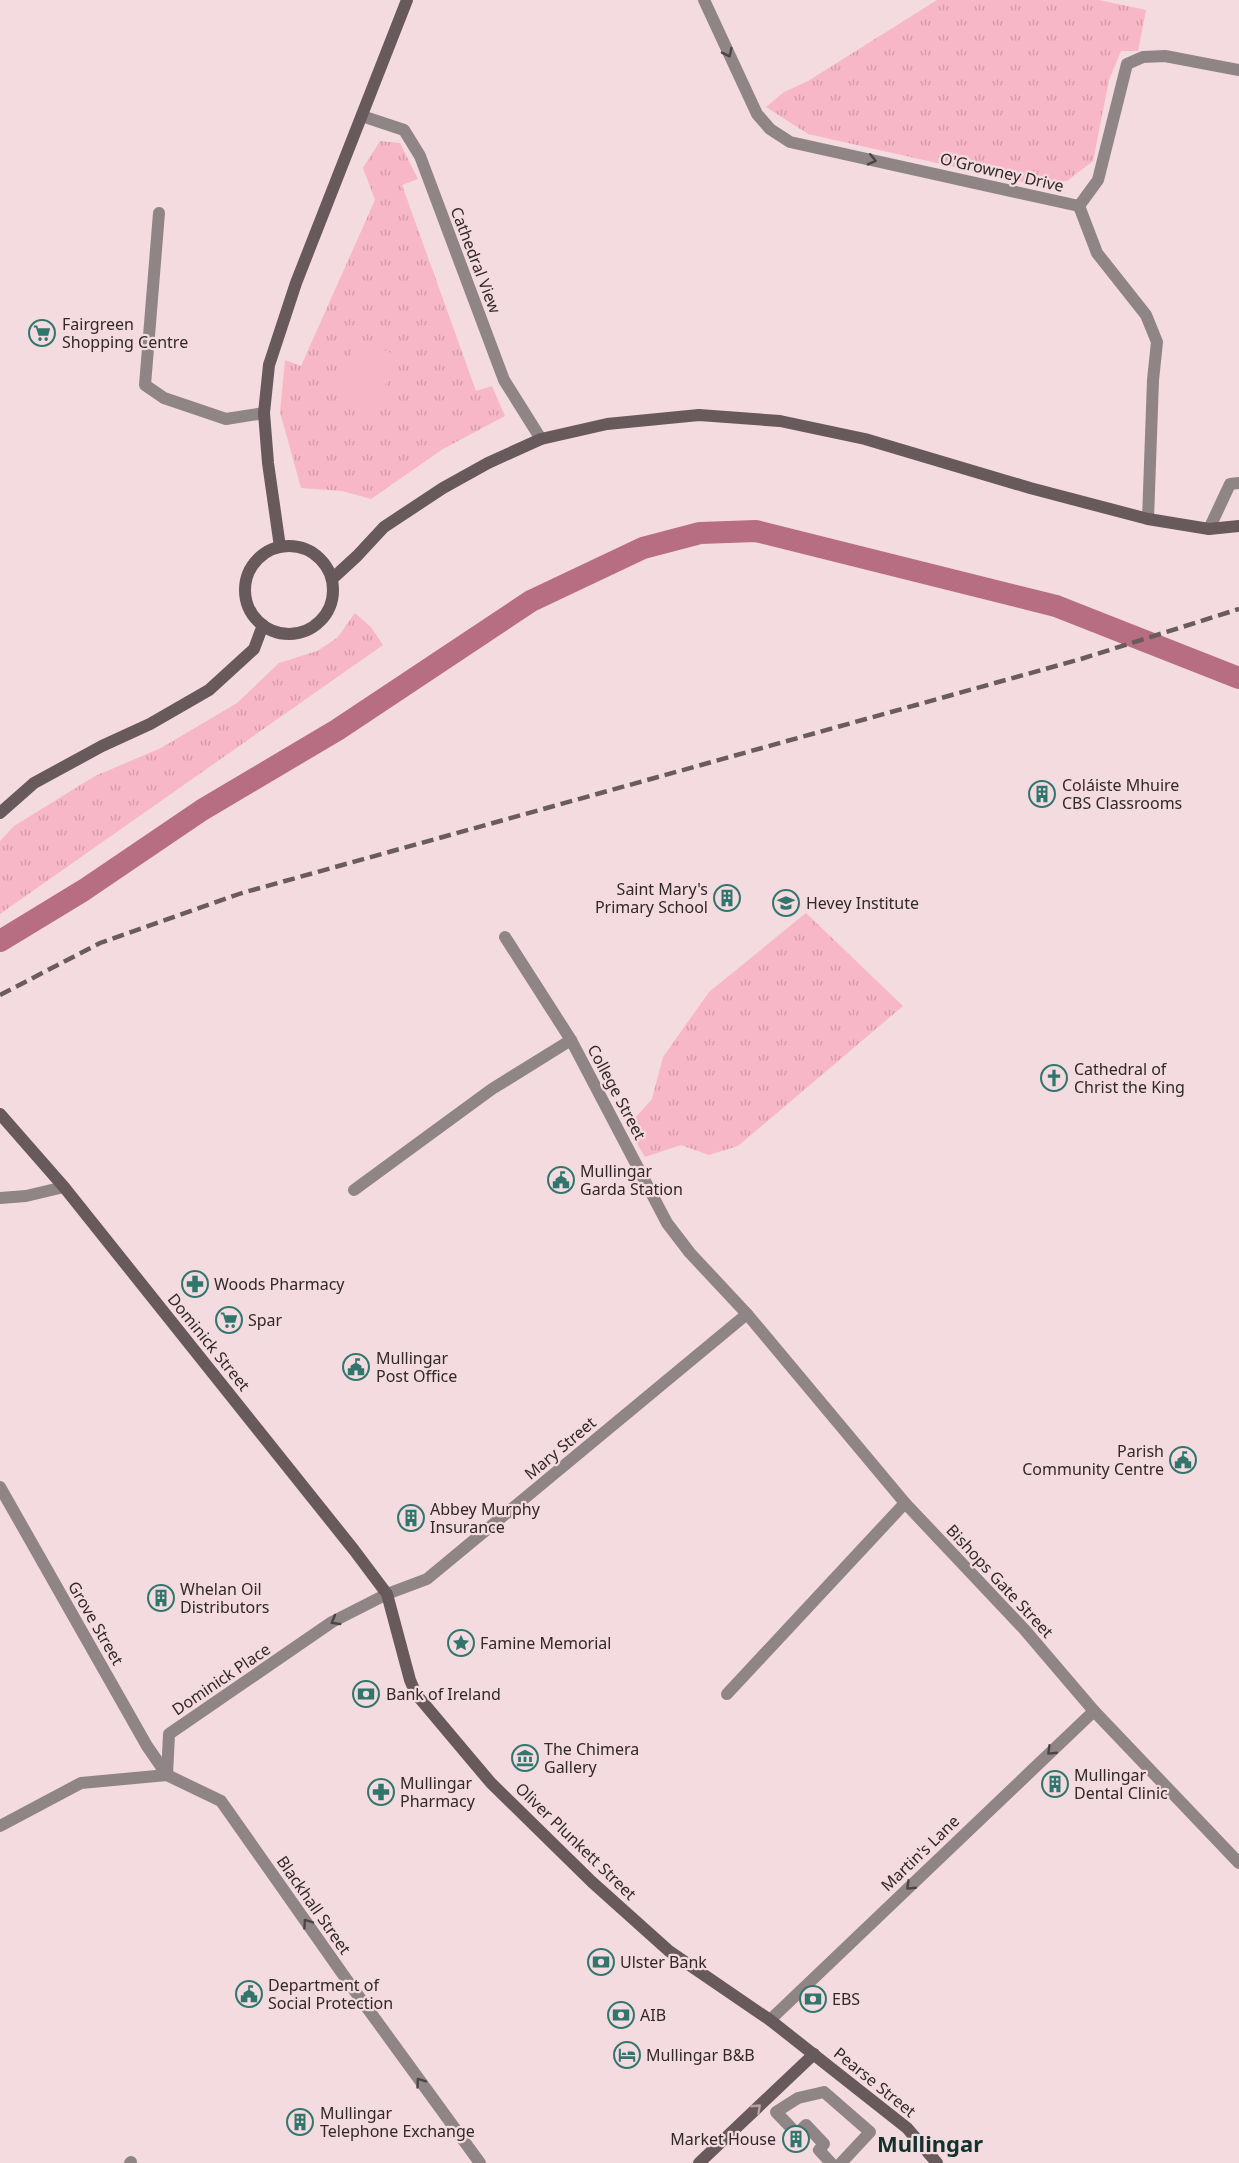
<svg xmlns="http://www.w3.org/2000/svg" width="1239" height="2163" font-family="'Noto Sans',sans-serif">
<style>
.grass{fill:url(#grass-tufts)}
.green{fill:#f8b7c6}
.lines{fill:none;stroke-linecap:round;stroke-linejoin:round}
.canal{stroke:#b86e82;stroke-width:22}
.street{stroke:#8f8587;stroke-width:12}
.secondary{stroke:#67595c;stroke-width:12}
.rail{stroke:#695b5e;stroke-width:4.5;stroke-dasharray:12 6;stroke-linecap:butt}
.oneway{stroke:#4d4446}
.oneway2{stroke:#b4a0a5}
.labels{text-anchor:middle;stroke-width:4.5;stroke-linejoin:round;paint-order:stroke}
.street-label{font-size:16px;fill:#31282a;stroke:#f3dbe0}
.poi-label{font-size:16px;fill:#31282a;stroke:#f3dbe0;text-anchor:start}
.district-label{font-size:22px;font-weight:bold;fill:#10322d;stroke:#f3dbe0}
</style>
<defs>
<pattern id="grass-tufts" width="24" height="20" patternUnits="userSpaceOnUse" patternTransform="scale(1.5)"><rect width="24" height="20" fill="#f8b7c6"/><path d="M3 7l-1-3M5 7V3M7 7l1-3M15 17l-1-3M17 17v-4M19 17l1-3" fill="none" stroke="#d59daa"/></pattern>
</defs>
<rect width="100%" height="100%" fill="#f3dbe0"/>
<g class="grass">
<path d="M 937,0 L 1099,0 L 1146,10 L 1138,51 L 1121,51 L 1109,80 L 1093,161 L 1067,181 L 1030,184 L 808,134 L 766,107 L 784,92 L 808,81 Z"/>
<path d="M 380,141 L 400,143 L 418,179 L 402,185 L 476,391 L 492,386 L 505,416 L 443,449 L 371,499 L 342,491 L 301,488 L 280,412 L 285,360 L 301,366 L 375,200 L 363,168 Z"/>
<path d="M 355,613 L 371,627 L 383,645 L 0,914 L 0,841 L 14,826 L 95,776 L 161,748 L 237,703 L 279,663 L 317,651 L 337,638 Z"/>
<path d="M 806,913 L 903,1006 L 738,1146 L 709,1155 L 681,1145 L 645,1157 L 627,1127 L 652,1099 L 663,1057 L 709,992 Z"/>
</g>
<path class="green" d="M 357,339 L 398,356 L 376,406 L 336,389 Z"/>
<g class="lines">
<path class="canal" d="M 0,941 L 84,890 L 202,810 L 337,730 L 531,601 L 643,548 L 700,533 L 756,531 L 1056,606 L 1239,678"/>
<g class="street">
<path d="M 704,0 L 757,114 L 770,129 L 790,142 L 1079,206"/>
<path d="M 362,116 L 404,130 L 420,156 L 504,380 L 541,439"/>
<path d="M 1079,206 L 1097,253 L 1146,315 L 1157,342 L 1153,380 L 1148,519"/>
<path d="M 1079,206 L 1098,180 L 1127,64 L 1143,57 L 1165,56 L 1239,70"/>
<path d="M 159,213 L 145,385 L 164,398 L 226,419 L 264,413"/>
<path d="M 1209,529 L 1230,484 L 1239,483"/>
<path d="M 505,937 L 571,1040 L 667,1223 L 690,1253 L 747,1314 L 905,1503 L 1024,1629 L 1094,1711 L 1239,1863"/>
<path d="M 354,1190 L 492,1089 L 571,1040"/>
<path d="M 0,1198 L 26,1196 L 64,1187"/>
<path d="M 0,1487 L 147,1746 L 167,1775 L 221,1801 L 349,1983 L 480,2163"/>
<path d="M 727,1694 L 905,1503"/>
<path d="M 167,1775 L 169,1734 L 332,1622 L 387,1594 L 427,1579 L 747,1314"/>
<path d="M 0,1826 L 81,1783 L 167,1775"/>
<path d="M 770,2020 L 1094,1711"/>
<path d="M 130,2163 L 131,2162"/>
<path d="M 831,2163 L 819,2150 L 824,2144 L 806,2125 L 797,2134 L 776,2112 L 798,2098 L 824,2092 L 870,2132 L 841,2163"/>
</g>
<g class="secondary">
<circle cx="289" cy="590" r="44"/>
<path d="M 280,547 L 268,463 L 264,413 L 269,365 L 296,283 L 407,0"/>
<path d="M 332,579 L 357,556 L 384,527 L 443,488 L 488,463 L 541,439 L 607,424 L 699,415 L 780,421 L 865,439 L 1030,488 L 1148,519 L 1209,529 L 1239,526"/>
<path d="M 0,813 L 34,783 L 102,746 L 150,724 L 209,690 L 254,649 L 263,625"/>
<path d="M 0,1114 L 64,1187 L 354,1550 L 387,1594 L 410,1680 L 416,1694 L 491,1783 L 592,1882 L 669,1951 L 770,2020 L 907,2128 L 937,2163"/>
<path d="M 699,2163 L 814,2054"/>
</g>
<path class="rail" d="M 0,995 L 100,943 L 242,893 L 1081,659 L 1239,609"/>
</g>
<defs><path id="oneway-chevron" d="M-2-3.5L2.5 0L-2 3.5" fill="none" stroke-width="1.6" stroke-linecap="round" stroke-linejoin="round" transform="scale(1.5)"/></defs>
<g class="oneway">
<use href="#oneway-chevron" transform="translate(728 53) rotate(64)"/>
<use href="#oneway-chevron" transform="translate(872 160) rotate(13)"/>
<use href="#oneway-chevron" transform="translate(335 1621) rotate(150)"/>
<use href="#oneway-chevron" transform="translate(1051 1751) rotate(136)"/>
<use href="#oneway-chevron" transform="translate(910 1886) rotate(136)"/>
<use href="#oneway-chevron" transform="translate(307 1923) rotate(-125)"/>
<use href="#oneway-chevron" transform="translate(420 2082) rotate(-126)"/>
</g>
<use class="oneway2" href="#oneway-chevron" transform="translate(757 2108) rotate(-43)"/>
<defs>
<symbol id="supermarket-ring" viewBox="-11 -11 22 22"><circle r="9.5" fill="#f3dbe0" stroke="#30766d" stroke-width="1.5"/><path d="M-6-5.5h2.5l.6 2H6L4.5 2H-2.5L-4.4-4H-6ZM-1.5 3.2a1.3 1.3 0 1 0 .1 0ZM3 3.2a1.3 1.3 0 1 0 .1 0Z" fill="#30766d"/></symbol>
<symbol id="building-ring" viewBox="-11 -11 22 22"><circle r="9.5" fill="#f3dbe0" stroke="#30766d" stroke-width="1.5"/><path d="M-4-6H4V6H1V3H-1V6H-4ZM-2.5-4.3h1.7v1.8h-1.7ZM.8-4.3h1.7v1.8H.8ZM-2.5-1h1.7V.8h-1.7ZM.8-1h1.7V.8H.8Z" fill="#30766d"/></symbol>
<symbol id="school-ring" viewBox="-11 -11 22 22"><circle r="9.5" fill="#f3dbe0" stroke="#30766d" stroke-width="1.5"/><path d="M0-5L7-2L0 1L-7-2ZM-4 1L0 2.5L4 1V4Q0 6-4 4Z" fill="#30766d"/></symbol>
<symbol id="church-ring" viewBox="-11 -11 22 22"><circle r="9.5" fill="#f3dbe0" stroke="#30766d" stroke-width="1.5"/><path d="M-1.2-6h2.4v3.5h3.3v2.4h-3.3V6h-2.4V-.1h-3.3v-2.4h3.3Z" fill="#30766d"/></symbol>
<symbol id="civic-ring" viewBox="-11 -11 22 22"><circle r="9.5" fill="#f3dbe0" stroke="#30766d" stroke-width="1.5"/><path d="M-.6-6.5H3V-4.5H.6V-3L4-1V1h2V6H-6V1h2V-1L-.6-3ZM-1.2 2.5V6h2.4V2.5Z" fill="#30766d"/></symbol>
<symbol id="pharmacy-ring" viewBox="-11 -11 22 22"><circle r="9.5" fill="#f3dbe0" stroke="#30766d" stroke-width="1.5"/><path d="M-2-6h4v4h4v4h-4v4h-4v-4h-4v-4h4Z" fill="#30766d"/></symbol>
<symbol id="sight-ring" viewBox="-11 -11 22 22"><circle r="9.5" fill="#f3dbe0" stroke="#30766d" stroke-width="1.5"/><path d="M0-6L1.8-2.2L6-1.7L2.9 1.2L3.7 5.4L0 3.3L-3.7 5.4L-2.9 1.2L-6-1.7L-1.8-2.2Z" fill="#30766d"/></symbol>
<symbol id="bank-ring" viewBox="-11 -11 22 22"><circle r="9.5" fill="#f3dbe0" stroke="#30766d" stroke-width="1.5"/><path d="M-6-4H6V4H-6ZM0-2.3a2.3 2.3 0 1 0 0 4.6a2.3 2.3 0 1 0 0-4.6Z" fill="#30766d"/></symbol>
<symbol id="museum-ring" viewBox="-11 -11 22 22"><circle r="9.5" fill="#f3dbe0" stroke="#30766d" stroke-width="1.5"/><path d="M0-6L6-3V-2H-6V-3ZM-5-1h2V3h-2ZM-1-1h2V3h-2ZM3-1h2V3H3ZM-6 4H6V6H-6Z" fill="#30766d"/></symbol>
<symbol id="hotel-ring" viewBox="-11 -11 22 22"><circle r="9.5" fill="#f3dbe0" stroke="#30766d" stroke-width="1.5"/><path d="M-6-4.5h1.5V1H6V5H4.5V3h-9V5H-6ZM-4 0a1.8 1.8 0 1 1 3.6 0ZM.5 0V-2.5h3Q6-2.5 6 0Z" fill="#30766d"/></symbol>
</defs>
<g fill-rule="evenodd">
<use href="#supermarket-ring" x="27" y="318" width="30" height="30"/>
<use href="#building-ring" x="1027" y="779" width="30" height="30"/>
<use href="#building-ring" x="712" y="883" width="30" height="30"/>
<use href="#school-ring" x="771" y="888" width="30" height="30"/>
<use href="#church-ring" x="1039" y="1063" width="30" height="30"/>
<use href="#civic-ring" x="546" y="1165" width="30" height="30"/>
<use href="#pharmacy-ring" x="180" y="1269" width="30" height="30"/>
<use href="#supermarket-ring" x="214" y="1305" width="30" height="30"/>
<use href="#civic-ring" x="341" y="1352" width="30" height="30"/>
<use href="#civic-ring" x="1168" y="1445" width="30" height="30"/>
<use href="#building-ring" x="396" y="1503" width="30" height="30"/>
<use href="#building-ring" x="146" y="1583" width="30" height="30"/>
<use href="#sight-ring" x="446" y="1628" width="30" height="30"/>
<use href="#bank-ring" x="351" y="1679" width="30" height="30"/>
<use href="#museum-ring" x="510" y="1743" width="30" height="30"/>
<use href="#building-ring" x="1040" y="1769" width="30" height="30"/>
<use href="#pharmacy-ring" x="366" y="1777" width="30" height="30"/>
<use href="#bank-ring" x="586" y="1947" width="30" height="30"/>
<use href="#civic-ring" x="234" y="1979" width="30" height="30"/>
<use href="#bank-ring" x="798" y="1984" width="30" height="30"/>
<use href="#bank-ring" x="606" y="2000" width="30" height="30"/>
<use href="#hotel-ring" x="612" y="2040" width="30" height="30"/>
<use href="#building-ring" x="285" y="2107" width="30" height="30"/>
<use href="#building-ring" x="781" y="2124" width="30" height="30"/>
</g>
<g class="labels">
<g class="street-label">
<text transform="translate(1002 172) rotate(13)" y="6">O'Growney Drive</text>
<text transform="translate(476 260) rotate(69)" y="6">Cathedral View</text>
<text transform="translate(617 1092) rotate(62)" y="6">College Street</text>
<text transform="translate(209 1342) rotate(51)" y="6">Dominick Street</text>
<text transform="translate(560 1448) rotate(-40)" y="6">Mary Street</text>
<text transform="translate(1000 1581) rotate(47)" y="6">Bishops Gate Street</text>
<text transform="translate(96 1623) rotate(60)" y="6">Grove Street</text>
<text transform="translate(221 1679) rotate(-34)" y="6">Dominick Place</text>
<text transform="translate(576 1841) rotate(44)" y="6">Oliver Plunkett Street</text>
<text transform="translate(920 1853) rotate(-44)" y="6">Martin's Lane</text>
<text transform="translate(314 1905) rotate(55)" y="6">Blackhall Street</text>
<text transform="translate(875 2082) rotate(39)" y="6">Pearse Street</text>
</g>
<g class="poi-label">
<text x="62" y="330">Fairgreen<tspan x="62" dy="18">Shopping Centre</tspan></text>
<text x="1062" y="791">Coláiste Mhuire<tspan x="1062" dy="18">CBS Classrooms</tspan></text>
<text x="708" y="895" text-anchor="end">Saint Mary's<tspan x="708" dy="18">Primary School</tspan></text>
<text x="806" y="909">Hevey Institute</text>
<text x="1074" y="1075">Cathedral of<tspan x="1074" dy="18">Christ the King</tspan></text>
<text x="580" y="1177">Mullingar<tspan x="580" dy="18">Garda Station</tspan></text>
<text x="214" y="1290">Woods Pharmacy</text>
<text x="248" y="1326">Spar</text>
<text x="376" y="1364">Mullingar<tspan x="376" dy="18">Post Office</tspan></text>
<text x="1164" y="1457" text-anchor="end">Parish<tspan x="1164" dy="18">Community Centre</tspan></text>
<text x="430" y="1515">Abbey Murphy<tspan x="430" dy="18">Insurance</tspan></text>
<text x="180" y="1595">Whelan Oil<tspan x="180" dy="18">Distributors</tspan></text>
<text x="480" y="1649">Famine Memorial</text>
<text x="386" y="1700">Bank of Ireland</text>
<text x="544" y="1755">The Chimera<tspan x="544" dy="18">Gallery</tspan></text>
<text x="1074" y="1781">Mullingar<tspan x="1074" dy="18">Dental Clinic</tspan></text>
<text x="400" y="1789">Mullingar<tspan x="400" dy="18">Pharmacy</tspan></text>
<text x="620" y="1968">Ulster Bank</text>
<text x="268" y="1991">Department of<tspan x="268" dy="18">Social Protection</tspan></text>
<text x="832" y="2005">EBS</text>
<text x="640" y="2021">AIB</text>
<text x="646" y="2061">Mullingar B&amp;B</text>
<text x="320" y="2119">Mullingar<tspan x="320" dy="18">Telephone Exchange</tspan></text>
<text x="776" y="2145" text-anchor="end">Market House</text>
</g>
<g class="district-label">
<text x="930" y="2152">Mullingar</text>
</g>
</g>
</svg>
